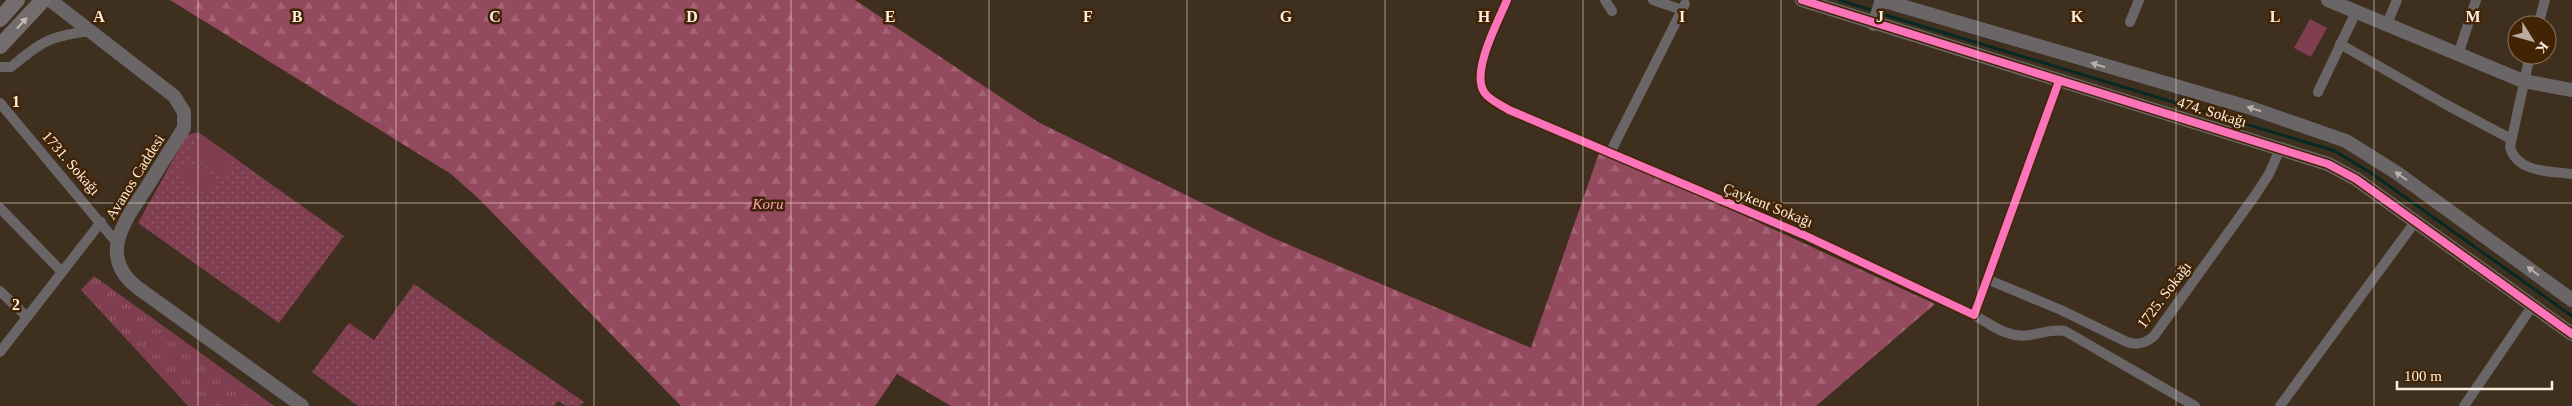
<svg xmlns="http://www.w3.org/2000/svg" width="2572" height="406" font-family="Georgia,serif">
<style>
.grass{fill:url(#grass-tufts)}
.forest{fill:url(#forest-firs)}
.garden{fill:url(#garden-dots)}
.pitch{fill:#803f51}
.lines{fill:none;stroke-linecap:round;stroke-linejoin:round}
.stream{stroke:#062a23;stroke-width:3}
.minor{stroke:#6a6567;stroke-width:10}
.tertiary{stroke:#6a6567;stroke-width:14}
.primary{stroke:#746d6e;stroke-width:16}
.cycleway-casing{stroke:#422405;stroke-width:11}
.cycleway{stroke:#fb73b8;stroke-width:8}
.oneway{fill:#c7bab3}
.oneway2{fill:#bbb0aa}
.grid{fill:none;stroke:#feeee1;stroke-width:1;stroke-opacity:0.55}
.labels{text-anchor:middle;stroke-width:5;stroke-linejoin:round;paint-order:stroke}
.street-label{font-size:15px;fill:#feeee1;stroke:#422405}
.park-label{font-size:15px;font-style:italic;fill:#fda0ba;stroke:#422405}
.grid-label{font-size:16px;text-anchor:middle;font-weight:bold;fill:#feeee1;stroke:#422405;stroke-width:5;stroke-linejoin:round;paint-order:stroke}
</style>
<defs>
<pattern id="grass-tufts" width="24" height="20" patternUnits="userSpaceOnUse" patternTransform="scale(1.25)"><rect width="24" height="20" fill="#803f51"/><path d="M3 7l-1-3M5 7V3M7 7l1-3M15 17l-1-3M17 17v-4M19 17l1-3" fill="none" stroke="#935b6a"/></pattern>
<pattern id="forest-firs" width="22" height="20" patternUnits="userSpaceOnUse" patternTransform="scale(1.25)"><rect width="22" height="20" fill="#944a5e"/><path d="M5 1l3.5 6h-7zM16 11l3.5 6h-7z" fill="#a46475"/></pattern>
<pattern id="garden-dots" width="8" height="8" patternUnits="userSpaceOnUse" patternTransform="scale(1.25)"><rect width="8" height="8" fill="#803f51"/><path d="M2 2h.1M6 6h.1" fill="none" stroke="#935b6a" stroke-width="1.8" stroke-linecap="round"/></pattern>
</defs>
<rect width="100%" height="100%" fill="#3f2f1e"/>
<path class="grass" d="M 94,276 L 274,406 L 188,406 L 81,290 Z"/>
<path class="forest" d="M 170,0 L 855,0 L 1038,122 L 1273,238 L 1531,348 L 1599,153 L 1721,205 L 1935,304 L 1816,406 L 951,406 L 897,374 L 875,406 L 681,406 L 478,198 L 451,174 Z"/>
<g class="garden">
<path d="M 198,132 L 344,236 L 279,323 L 138,223 L 187,135 Z"/>
<path d="M 414,284 L 584,402 L 579,406 L 566,406 L 558,401 L 554,406 L 358,406 L 312,372 L 349,323 L 374,340 Z"/>
</g>
<g class="pitch">
<path d="M 2310,19 L 2327,28 L 2311,57 L 2294,48 Z"/>
<path d="M 203,136 L 235,158 L 222,177 L 190,155 Z"/>
<path d="M 186,159 L 218,182 L 208,196 L 176,174 Z"/>
</g>
<g class="lines">
<g class="stream">
<path d="M 1839,0 L 1874,11"/>
<path d="M 1882,14 L 2335,151 L 2371,173 L 2572,316"/>
</g>
<g class="minor">
<path d="M 1507,0 C 1498,22 1471,71 1484,92 C 1489,100 1501,105 1509,110 L 1804,235 L 1974,315 L 2059,81"/>
<path d="M 1605,0 L 1612,11"/>
<path d="M 1653,0 L 1682,10"/>
<path d="M 2130,22 L 2139,0"/>
<path d="M 2538,25 L 2545,0"/>
<path d="M 2386,26 L 2397,0"/>
<path d="M 2340,44 L 2445,104 L 2511,139"/>
<path d="M 2458,55 L 2476,0"/>
<path d="M 2530,55 L 2510,147 C 2517,173 2550,171 2572,174"/>
<path d="M 0,67 L 11,67 C 42,41 50,36 90,31"/>
<path d="M 2318,92 L 2356,12"/>
<path d="M 0,103 L 117,243"/>
<path d="M 1610,153 L 1685,4"/>
<path d="M 0,208 L 62,272"/>
<path d="M 1989,280 L 2061,310 L 2127,342 C 2138,346 2146,343 2154,336 L 2256,194 L 2269,174 L 2281,147"/>
<path d="M 0,291 L 27,317"/>
<path d="M 1974,315 C 1992,325 2008,339 2030,335 C 2043,333 2052,329 2065,331 L 2195,406"/>
<path d="M 0,352 L 101,222"/>
<path d="M 2280,406 L 2415,222"/>
<path d="M 2464,406 L 2533,305"/>
</g>
<g class="tertiary">
<path d="M 50,0 L 174,96 L 184,112 L 184,128 C 172,147 159,167 147,187 C 126,219 96,256 138,288 L 302,406"/>
<path d="M 1802,0 L 2328,164 L 2356,179 L 2572,334"/>
<path d="M 1881,0 L 2251,108 L 2346,141 L 2397,173 L 2572,300"/>
<path d="M 2328,0 L 2523,81 L 2572,90"/>
<path d="M 1874,24 L 1882,0"/>
</g>
<g class="primary">
<path d="M 0,19 L 17,0"/>
<path d="M 0,46 L 43,0"/>
</g>
<defs>
<g id="cycleway">
<path d="M 1507,0 C 1498,22 1471,71 1484,92 C 1489,100 1501,105 1509,110 L 1804,235 L 1974,315 L 2059,81"/>
<path d="M 1802,0 L 2328,164 L 2356,179 L 2572,334"/>
</g>
</defs>
<use href="#cycleway" class="cycleway-casing"/>
<use href="#cycleway" class="cycleway"/>
</g>
<defs><path id="oneway-solid" d="M-6-.8H1V-3.2L6.5 0L1 3.2V.8H-6Z" transform="scale(1.25)"/></defs>
<use class="oneway" href="#oneway-solid" transform="translate(22 23) rotate(-47)"/>
<g class="oneway2">
<use href="#oneway-solid" transform="translate(2098 65) rotate(-163)"/>
<use href="#oneway-solid" transform="translate(2254 109) rotate(-162)"/>
<use href="#oneway-solid" transform="translate(2401 176) rotate(-145)"/>
<use href="#oneway-solid" transform="translate(2533 271) rotate(-143)"/>
</g>
<path class="grid" d="M 198,0 L 198,406M 396,0 L 396,406M 594,0 L 594,406M 791,0 L 791,406M 989,0 L 989,406M 1187,0 L 1187,406M 1385,0 L 1385,406M 1583,0 L 1583,406M 1781,0 L 1781,406M 1978,0 L 1978,406M 2176,0 L 2176,406M 2374,0 L 2374,406M 0,203 L 2572,203"/>
<g class="labels">
<g class="street-label">
<text transform="translate(2212 112) rotate(17)" y="5">474. Sokağı</text>
<text transform="translate(71 163) rotate(49)" y="5">1731. Sokağı</text>
<text transform="translate(135 177) rotate(-58)" y="5">Avanos Caddesi</text>
<text transform="translate(1768 205) rotate(22)" y="5">Çaykent Sokağı</text>
<text transform="translate(2164 295) rotate(-53)" y="5">1725. Sokağı</text>
</g>
<g class="park-label">
<text x="768" y="209">Koru</text>
</g>
</g>
<g class="grid-label">
<text x="99" y="22">A</text>
<text x="297" y="22">B</text>
<text x="495" y="22">C</text>
<text x="692" y="22">D</text>
<text x="890" y="22">E</text>
<text x="1088" y="22">F</text>
<text x="1286" y="22">G</text>
<text x="1484" y="22">H</text>
<text x="1682" y="22">I</text>
<text x="1880" y="22">J</text>
<text x="2077" y="22">K</text>
<text x="2275" y="22">L</text>
<text x="2473" y="22">M</text>
<text x="16" y="107">1</text>
<text x="16" y="310">2</text>
</g>
<g transform="translate(2532 40) rotate(127)"><circle r="24" fill="#422405" stroke="#8d755d"/>
<path d="M0-4L9 19L0 12L-9 19Z" fill="#bbab9d"/>
<text y="-8" font-size="14" font-weight="bold" text-anchor="middle" fill="#feeee1">K</text>
</g>
<path d="M2397 381v8h155v-8" fill="none" stroke="#feeee1" stroke-width="2.5"/>
<text x="2404" y="381" font-size="15" fill="#feeee1" stroke="#422405" stroke-width="4" paint-order="stroke">100 m</text>
</svg>
